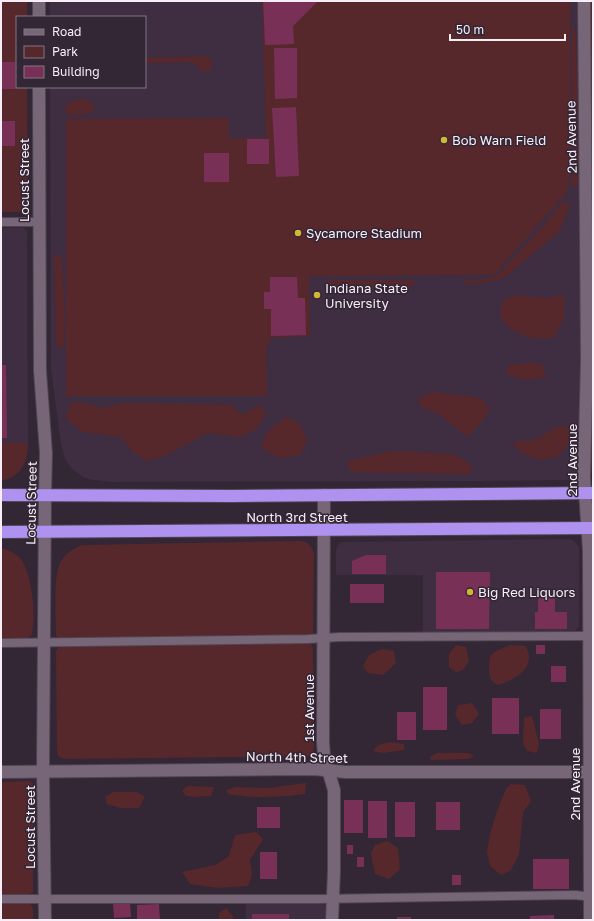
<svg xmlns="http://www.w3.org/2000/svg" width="594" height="921" font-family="'Golos Text',sans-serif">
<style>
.built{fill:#3f2d41}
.green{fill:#56282c}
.building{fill:#793057}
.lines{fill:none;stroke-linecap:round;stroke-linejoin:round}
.lane-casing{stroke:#504551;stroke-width:10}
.street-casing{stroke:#504551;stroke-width:14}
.secondary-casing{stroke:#504551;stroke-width:14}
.highway-casing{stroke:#504551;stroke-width:14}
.lane{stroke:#766677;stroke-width:8}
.street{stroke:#766677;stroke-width:12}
.secondary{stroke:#766677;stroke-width:12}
.highway{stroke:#af91ef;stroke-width:12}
.poi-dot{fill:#d4b635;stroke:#332635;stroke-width:1.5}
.labels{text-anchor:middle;stroke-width:3;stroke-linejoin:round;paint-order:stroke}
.street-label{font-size:13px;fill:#f7eef8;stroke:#332635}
.poi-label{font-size:13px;fill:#f7eef8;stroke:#332635;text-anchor:start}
</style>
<rect width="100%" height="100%" fill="#332635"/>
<g class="built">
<path d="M 50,1 L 578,1 L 583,210 L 580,476 L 578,479 L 574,480 L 479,481 L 112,482 L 93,480 L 83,477 L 72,469 L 65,459 L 61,445 L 51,369 L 50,87 L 145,87 L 145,17 L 50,17 Z"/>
<path d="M 1,228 L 24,228 L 27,232 L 28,443 L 1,443 Z"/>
<path d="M 570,539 L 574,541 L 579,547 L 579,627 L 575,631 L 423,633 L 423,575 L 336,575 L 336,550 L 338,545 L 341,542 Z"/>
<path d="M 317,901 L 325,905 L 325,920 L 246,920 L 246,902 Z"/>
</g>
<g class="green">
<path d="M 1,1 L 27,1 L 27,17 L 17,17 L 17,87 L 27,87 L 28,208 L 24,212 L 1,212 Z"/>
<path d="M 262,1 L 570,1 L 571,170 L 567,192 L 494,275 L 309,276 L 310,336 L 271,338 L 266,350 L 267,396 L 66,396 L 66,119 L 228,118 L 229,138 L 266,138 Z"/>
<path d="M 590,1 L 593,1 L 593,475 L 589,463 Z"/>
<path d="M 572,27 L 574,28 L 576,35 L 578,117 L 576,121 L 573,120 L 572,116 Z"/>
<path d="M 204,56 L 212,59 L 211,70 L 203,72 L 195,64 L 189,62 L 145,63 L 145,58 Z"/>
<path d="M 78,99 L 87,100 L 94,106 L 93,112 L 81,115 L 68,115 L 64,111 L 68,103 Z"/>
<path d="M 575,136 L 578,144 L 578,181 L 577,187 L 573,188 L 572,183 L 573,140 Z"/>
<path d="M 568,201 L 569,208 L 559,232 L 505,277 C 491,282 478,285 464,283 L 465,280 L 487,279 L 498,275 L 544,225 L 561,203 Z"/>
<path d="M 54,255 L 59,255 L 62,259 L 65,323 L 64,347 L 59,348 L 56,341 Z"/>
<path d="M 328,280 L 415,280 L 412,287 L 329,288 L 327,286 Z"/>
<path d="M 515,295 L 548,298 L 564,295 L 564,317 L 554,338 L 529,338 L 511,329 L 503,322 L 500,312 L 503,300 Z"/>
<path d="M 528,363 L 542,364 L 546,377 C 529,380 520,382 505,372 L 510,365 Z"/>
<path d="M 431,392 L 481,398 L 490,409 L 480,424 L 467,437 L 440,415 L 420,406 L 418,399 Z"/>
<path d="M 71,402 L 86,403 L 101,408 L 124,403 L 231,405 L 243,415 L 259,405 L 266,413 L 257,429 L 240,437 L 207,433 L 167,455 L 147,461 L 132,451 L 121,437 L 83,432 L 71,423 L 66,417 Z"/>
<path d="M 287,417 L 299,423 L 307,439 L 300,455 L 279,458 L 262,448 C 265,430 272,427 287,417 Z"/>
<path d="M 568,426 L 571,440 L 558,457 L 539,460 L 524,454 L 512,445 L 521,441 L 537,439 L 556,427 Z"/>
<path d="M 1,443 L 28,443 C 28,462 21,477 1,481 Z"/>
<path d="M 405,451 L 456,455 L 470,464 L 473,470 L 466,474 L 351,472 L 346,462 L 386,452 Z"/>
<path d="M 301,541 C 309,543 311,545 314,553 L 313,633 L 310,635 L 63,640 L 58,638 L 56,635 C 56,617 53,577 60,563 C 64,554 73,549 82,545 Z"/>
<path d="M 1,548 C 9,550 14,552 20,558 C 32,571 37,620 31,636 L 26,638 L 1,638 Z"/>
<path d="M 310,642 L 313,648 L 314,745 L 313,753 L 308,756 L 66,759 L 59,757 L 57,753 L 56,651 L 58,648 L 65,646 Z"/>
<path d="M 456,645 L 466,647 L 469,661 L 463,670 L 456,672 L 449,667 L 449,654 Z"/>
<path d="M 510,645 L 526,646 C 527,649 529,653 529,656 C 530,672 511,681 498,685 C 486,680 489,668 490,656 L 496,651 Z"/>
<path d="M 382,649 L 394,651 L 396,663 L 383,675 L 368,673 L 363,666 L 369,655 Z"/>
<path d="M 472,703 L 479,714 L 472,723 L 462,725 L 455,715 L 458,705 Z"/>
<path d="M 532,716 L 539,744 L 537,753 L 527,751 L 523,743 L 524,718 Z"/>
<path d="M 391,742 L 404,744 L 404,750 L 383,753 L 373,751 L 378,745 Z"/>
<path d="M 437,753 L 468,753 L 474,756 L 469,759 L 431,760 L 430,757 Z"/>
<path d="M 30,781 L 33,785 L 33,892 L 27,895 L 1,895 L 1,782 Z"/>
<path d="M 306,783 L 305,794 C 279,797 254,799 228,794 L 226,790 L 236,787 L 268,788 Z"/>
<path d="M 511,784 L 525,785 L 531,801 L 523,813 L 519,854 L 511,870 L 501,875 L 490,866 L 487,852 L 490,834 L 497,811 L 506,789 Z"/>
<path d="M 187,786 L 214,787 L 211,796 L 195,797 L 186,796 L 182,791 Z"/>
<path d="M 113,792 L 137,792 L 145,797 L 139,808 L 120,808 L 107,804 L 105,797 Z"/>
<path d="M 256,832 L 263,839 L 250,860 L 252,875 L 248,886 L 218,888 L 190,884 L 182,872 L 215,865 L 229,856 L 235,835 Z"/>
<path d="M 387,841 L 398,848 L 400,869 L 389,879 L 375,874 L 371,853 L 375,845 Z"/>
<path d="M 1,902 L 28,903 C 35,907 33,913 33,920 L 1,920 Z"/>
<path d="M 226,908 L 233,916 L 233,920 L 219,920 L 219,913 Z"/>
</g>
<g class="building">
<path d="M 263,1 L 318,1 L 293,26 L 294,44 L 265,45 Z"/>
<path d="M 274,48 L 297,48 L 297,98 L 275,99 Z"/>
<rect x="1" y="62" width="14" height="27"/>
<path d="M 296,107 L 299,176 L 276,177 L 272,108 Z"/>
<rect x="1" y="121" width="14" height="25"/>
<rect x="247" y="139" width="22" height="25"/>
<rect x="204" y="153" width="25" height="29"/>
<path d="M 270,277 L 297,277 L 298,298 L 305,298 L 306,335 L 271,336 L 271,309 L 264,309 L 264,292 L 270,292 Z"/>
<path d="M 1,365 L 6,365 L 7,438 L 1,438 Z"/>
<path d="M 366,555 L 386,555 L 386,574 L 352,574 L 352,561 Z"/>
<path d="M 436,572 L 490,572 L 489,629 L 436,629 Z"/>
<rect x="350" y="584" width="34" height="19"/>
<path d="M 538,595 L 555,595 L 555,612 L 567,612 L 567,629 L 535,629 L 535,612 L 538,612 Z"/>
<rect x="536" y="645" width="9" height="9"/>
<rect x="551" y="666" width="15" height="16"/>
<rect x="423" y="687" width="24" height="43"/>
<rect x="492" y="698" width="27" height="36"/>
<rect x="540" y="709" width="21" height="30"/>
<rect x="397" y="712" width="19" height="28"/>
<rect x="344" y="800" width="19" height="33"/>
<rect x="368" y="801" width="19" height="37"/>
<rect x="395" y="802" width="20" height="35"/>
<rect x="436" y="802" width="24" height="28"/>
<rect x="257" y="807" width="23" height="21"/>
<rect x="347" y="845" width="6" height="9"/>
<rect x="260" y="852" width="17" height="27"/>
<rect x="357" y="857" width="7" height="10"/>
<rect x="533" y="859" width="36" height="30"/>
<rect x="452" y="875" width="9" height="10"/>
<path d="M 130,903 L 131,917 L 114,918 L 113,904 Z"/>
<path d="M 159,904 L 160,920 L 137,920 L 137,905 Z"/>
<rect x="252" y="914" width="37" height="6"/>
<path d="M 554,915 L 554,920 L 530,920 L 530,916 Z"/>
<rect x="397" y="917" width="14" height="3"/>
</g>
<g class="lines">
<defs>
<g id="lane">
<path d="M 1,222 L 38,222"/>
<path d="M 1,643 L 308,639 L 339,637 L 593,636"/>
<path d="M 1,899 L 317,899 L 575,895 L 593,897"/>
</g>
<g id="street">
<path d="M 584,1 L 587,359 L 584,477 L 589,551 L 590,920"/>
<path d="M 39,17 L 39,1"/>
<path d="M 39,87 L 40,371 L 46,453 L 45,496"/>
<path d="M 324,495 L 323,742 L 324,756 L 334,790 L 334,871 L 332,920"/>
<path d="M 1,772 L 314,769 L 345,772 L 593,772"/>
</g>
<path id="secondary" d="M 45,920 L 43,771 L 45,496"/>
<g id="highway">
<path d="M 1,495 L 232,496 L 593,493"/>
<path d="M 1,532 L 593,528"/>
</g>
</defs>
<use href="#lane" class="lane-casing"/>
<use href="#street" class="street-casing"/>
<use href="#secondary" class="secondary-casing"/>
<use href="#highway" class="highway-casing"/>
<use href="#lane" class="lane"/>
<use href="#street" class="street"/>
<use href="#secondary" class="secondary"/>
<use href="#highway" class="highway"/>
</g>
<g class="poi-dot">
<circle cx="444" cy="140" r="4"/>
<circle cx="298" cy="233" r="4"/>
<circle cx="317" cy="295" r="4"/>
<circle cx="470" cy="592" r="4"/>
</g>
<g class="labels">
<g class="street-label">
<text transform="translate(571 137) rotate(-91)" y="5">2nd Avenue</text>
<text transform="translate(24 180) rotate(-90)" y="5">Locust Street</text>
<text transform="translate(572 460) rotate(-90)" y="5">2nd Avenue</text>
<text transform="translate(31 503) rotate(-89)" y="5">Locust Street</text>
<text x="297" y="522">North 3rd Street</text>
<text transform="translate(309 708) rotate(-90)" y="5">1st Avenue</text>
<text transform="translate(297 757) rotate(1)" y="5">North 4th Street</text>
<text transform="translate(575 784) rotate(-90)" y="5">2nd Avenue</text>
<text transform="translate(30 827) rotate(-90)" y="5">Locust Street</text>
</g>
<g class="poi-label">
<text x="452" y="145">Bob Warn Field</text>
<text x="306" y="238">Sycamore Stadium</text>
<text x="325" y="293">Indiana State<tspan x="325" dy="15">University</tspan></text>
<text x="478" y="597">Big Red Liquors</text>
</g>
</g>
<rect width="594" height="921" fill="none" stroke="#f7eef8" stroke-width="4"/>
<rect x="16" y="16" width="130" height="72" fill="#332635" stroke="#817683"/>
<rect x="24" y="29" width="20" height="6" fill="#766677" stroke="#817683"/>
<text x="52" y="36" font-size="12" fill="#f7eef8">Road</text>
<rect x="24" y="46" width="20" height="12" fill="#56282c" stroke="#817683"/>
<text x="52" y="56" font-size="12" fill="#f7eef8">Park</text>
<rect x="24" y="66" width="20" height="12" fill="#793057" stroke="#817683"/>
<text x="52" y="76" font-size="12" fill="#f7eef8">Building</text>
<path d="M450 34v6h115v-6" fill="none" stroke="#f7eef8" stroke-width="2"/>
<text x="456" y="34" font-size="12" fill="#f7eef8" stroke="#332635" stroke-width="3" paint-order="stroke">50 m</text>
</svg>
